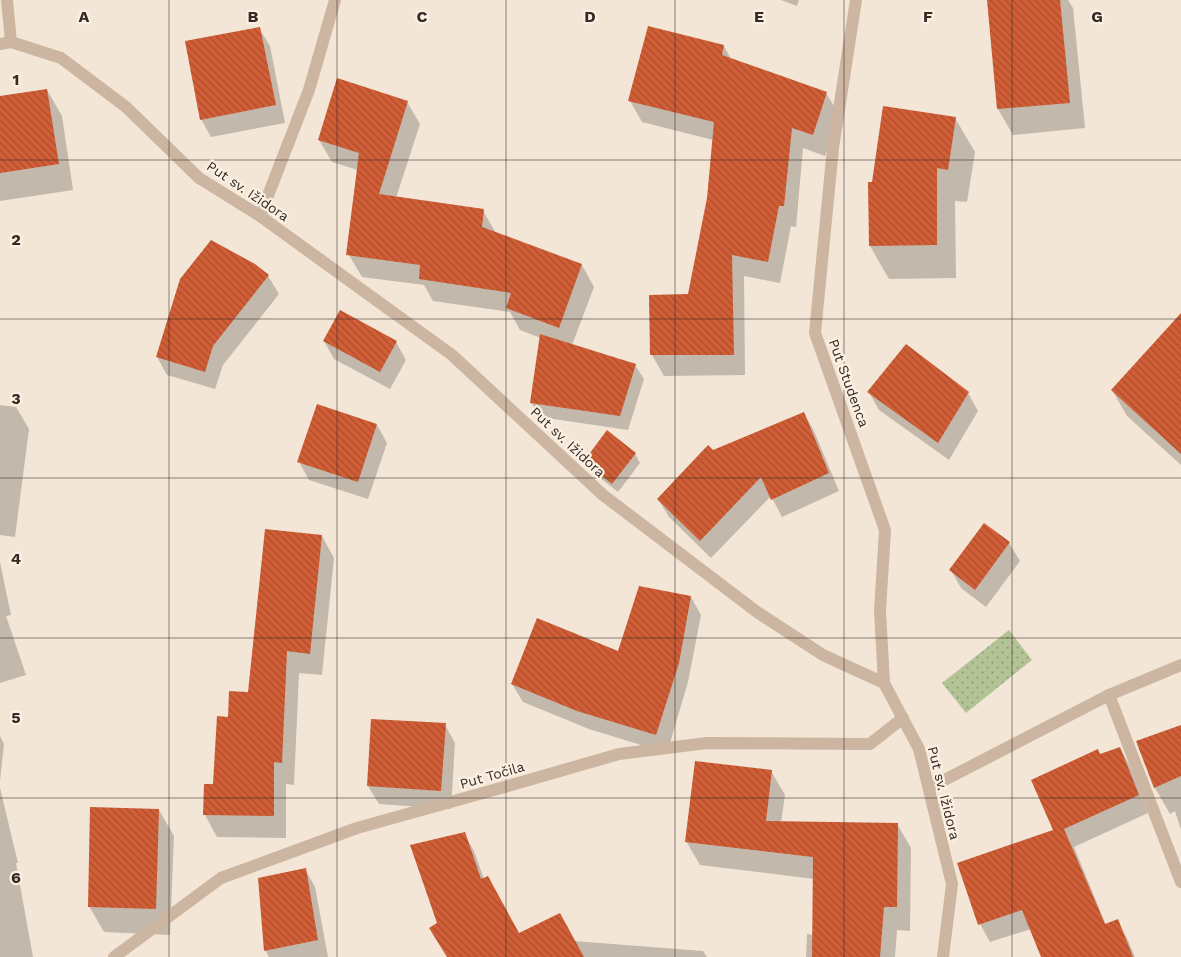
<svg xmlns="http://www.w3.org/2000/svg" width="1181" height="957" font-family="'Work Sans',sans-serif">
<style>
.park{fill:url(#park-dots)}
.shadow{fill:#0003}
.building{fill:url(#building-back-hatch)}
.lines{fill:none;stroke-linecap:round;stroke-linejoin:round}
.minor{stroke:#ccb5a1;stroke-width:12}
.grid{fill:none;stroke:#352a25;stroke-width:1;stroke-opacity:0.55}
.labels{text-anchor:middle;stroke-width:4.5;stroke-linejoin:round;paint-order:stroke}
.street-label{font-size:14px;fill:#352a25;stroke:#fbf0e2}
.grid-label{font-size:16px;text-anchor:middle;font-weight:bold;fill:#352a25;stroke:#fbf0e2;stroke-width:4.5;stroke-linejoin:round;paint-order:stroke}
</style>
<defs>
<pattern id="park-dots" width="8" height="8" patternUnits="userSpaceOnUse" patternTransform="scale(1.25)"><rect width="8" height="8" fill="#b3c395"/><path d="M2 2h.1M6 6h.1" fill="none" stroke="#929f79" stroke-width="1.8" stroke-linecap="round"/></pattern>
<pattern id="building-back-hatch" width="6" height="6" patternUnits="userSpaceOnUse" patternTransform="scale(1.25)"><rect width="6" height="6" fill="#d15e36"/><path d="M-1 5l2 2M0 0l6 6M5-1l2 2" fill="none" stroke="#aa4e2d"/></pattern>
</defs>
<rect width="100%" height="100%" fill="#f3e6d6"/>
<path class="park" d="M 1009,630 L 1032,660 L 966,713 L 942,683 Z"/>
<g class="shadow">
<path d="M 781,0 L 799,0 L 797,6 Z"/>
<path d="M 988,0 L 1068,0 L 1073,8 L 1085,128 L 1013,135 L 998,109 Z"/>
<path d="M 259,28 L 270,46 L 285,123 L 211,137 L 201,119 Z"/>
<path d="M 724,46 L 731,59 L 826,93 L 839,114 L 825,156 L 803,148 L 796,227 L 791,226 L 780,283 L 744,276 L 745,375 L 664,376 L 652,355 L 689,296 L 708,198 L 713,140 L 642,122 L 630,101 Z"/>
<path d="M 47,90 L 62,116 L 73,190 L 0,201 L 0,97 Z"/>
<path d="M 407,102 L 420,124 L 396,198 L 483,211 L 496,233 L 582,265 L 594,287 L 572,345 L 635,365 L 644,379 L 628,430 L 540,417 L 531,402 L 541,338 L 520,330 L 510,312 L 433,301 L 424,285 L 362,277 L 349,255 L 358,170 L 332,162 L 319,140 Z"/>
<path d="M 955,118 L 975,152 L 967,202 L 955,201 L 956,278 L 889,279 L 870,246 L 873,184 Z"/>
<path d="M 254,265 L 268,276 L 279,294 L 223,365 L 215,389 L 167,375 L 157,357 Z"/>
<path d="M 1181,340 L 1181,465 L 1127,416 L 1112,390 Z"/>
<path d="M 324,341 L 396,342 L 406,360 L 390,389 L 334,359 Z"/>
<path d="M 869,392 L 968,393 L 978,411 L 949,460 L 879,410 Z"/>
<path d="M 0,405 L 16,407 L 29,429 L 15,537 L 0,535 Z"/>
<path d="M 804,413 L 814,431 L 839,491 L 782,517 L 771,496 L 711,558 L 669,517 L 658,499 L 713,451 Z"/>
<path d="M 377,425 L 387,443 L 368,499 L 309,480 L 299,462 Z"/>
<path d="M 635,454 L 640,463 L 618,492 L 590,470 L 585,461 Z"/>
<path d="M 985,525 L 1009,543 L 1020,561 L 986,607 L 961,588 L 951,570 Z"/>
<path d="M 322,536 L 334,558 L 322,675 L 299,673 L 294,785 L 286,784 L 286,838 L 217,837 L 205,815 L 215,785 L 230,718 L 249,693 Z"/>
<path d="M 0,562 L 11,615 L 6,616 L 26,675 L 0,683 Z"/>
<path d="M 691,597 L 701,615 L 688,682 L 667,753 L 589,729 L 523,702 L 512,684 L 618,652 Z"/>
<path d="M 445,725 L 455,743 L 451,809 L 379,804 L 368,786 Z"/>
<path d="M 1181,726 L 1181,830 L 1175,811 L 1170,814 L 1155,788 L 1137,742 Z"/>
<path d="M 0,736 L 4,744 L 0,781 Z"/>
<path d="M 1120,748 L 1130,766 L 1148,813 L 1074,847 L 1106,925 L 1117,921 L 1127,938 L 1135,957 L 1042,957 L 1031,929 L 990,942 L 980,924 L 959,864 L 1055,831 L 1100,756 Z"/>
<path d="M 771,771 L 785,795 L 781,823 L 897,824 L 911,848 L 910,931 L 897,930 L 895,957 L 806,957 L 807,934 L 813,935 L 814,879 L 700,865 L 686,841 Z"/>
<path d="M 0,788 L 18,863 L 16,863 L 33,957 L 0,957 Z"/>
<path d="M 159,810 L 174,836 L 170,935 L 104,932 L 89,906 Z"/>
<path d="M 464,834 L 474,851 L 484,879 L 519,934 L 574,941 L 703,951 L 707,957 L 448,957 L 438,923 Z"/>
<path d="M 305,869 L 315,887 L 328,957 L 269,957 L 265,950 Z"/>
</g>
<g class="building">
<path d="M 987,0 L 1060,0 L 1070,103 L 997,109 Z"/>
<path d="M 648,26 L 724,45 L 722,55 L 827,92 L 813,135 L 792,128 L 784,206 L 779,206 L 768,262 L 732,255 L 734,355 L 650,355 L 649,295 L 688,294 L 707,198 L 714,122 L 628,101 Z"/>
<path d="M 260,27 L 276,105 L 200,120 L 185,41 Z"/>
<path d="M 337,78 L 408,101 L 379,194 L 484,209 L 482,227 L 582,264 L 559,328 L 506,308 L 511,293 L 419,279 L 420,265 L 346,255 L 359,153 L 318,140 Z"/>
<path d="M 47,89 L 59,164 L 0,173 L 0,96 Z"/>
<path d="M 883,106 L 956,117 L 948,170 L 937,168 L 937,245 L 869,246 L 868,182 L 872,182 Z"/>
<path d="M 211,240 L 255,264 L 269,275 L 213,346 L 205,372 L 156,357 L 180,279 Z"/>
<path d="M 340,310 L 397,341 L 380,372 L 323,341 Z"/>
<path d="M 1181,313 L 1181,454 L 1111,390 Z"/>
<path d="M 540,334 L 636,364 L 620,416 L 530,403 Z"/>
<path d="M 906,344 L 969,392 L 938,443 L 867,392 Z"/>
<path d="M 317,404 L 377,424 L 358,482 L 297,462 Z"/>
<path d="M 804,412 L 829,473 L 771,500 L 761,477 L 700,541 L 657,499 L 708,445 L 713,450 Z"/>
<path d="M 607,430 L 636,453 L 612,484 L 584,461 Z"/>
<path d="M 984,523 L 1010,542 L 975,590 L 949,570 Z"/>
<path d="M 265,529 L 322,535 L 310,654 L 287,651 L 282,763 L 274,762 L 274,816 L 203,815 L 204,784 L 213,784 L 217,716 L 228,717 L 229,691 L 248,692 Z"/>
<path d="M 639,586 L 691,596 L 679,663 L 656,735 L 577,711 L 511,684 L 537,618 L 618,651 Z"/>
<path d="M 371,719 L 446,723 L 441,791 L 367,786 Z"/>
<path d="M 1181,725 L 1181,776 L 1154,788 L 1136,741 Z"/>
<path d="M 1120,747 L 1139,795 L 1064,829 L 1105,924 L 1118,919 L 1133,957 L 1041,957 L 1022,910 L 978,925 L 957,863 L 1053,830 L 1031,780 L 1098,749 L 1100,754 Z"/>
<path d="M 695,761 L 772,770 L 766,821 L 898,823 L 897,907 L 884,907 L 880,957 L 812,957 L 813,857 L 685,842 Z"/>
<path d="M 90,807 L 159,809 L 156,909 L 88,907 Z"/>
<path d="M 465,832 L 481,879 L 488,876 L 519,933 L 560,913 L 584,957 L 447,957 L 429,928 L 437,923 L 410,845 Z"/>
<path d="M 306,868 L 318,940 L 264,951 L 258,878 Z"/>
</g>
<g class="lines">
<g class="minor">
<path d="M 7,0 L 11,42"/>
<path d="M 856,0 L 833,148 L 815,333 L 885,530 L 880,611 L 884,683"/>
<path d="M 0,44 L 11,42 L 61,58 L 126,107 L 199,178 L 260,216 L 452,355 L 603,495 L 757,612 L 823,655 L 884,683 L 919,749 L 952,884 L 943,957"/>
<path d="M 260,216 L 309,90 L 335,0"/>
<path d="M 1109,695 L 1181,882"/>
<path d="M 929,788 L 1109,695 L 1181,665"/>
<path d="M 114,957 L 221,878 L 357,828 L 508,786 L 619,754 L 707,743 L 870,744 L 903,718"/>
</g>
</g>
<path class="grid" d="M 169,0 L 169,957M 337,0 L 337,957M 506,0 L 506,957M 675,0 L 675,957M 844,0 L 844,957M 1012,0 L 1012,957M 0,160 L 1181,160M 0,319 L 1181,319M 0,478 L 1181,478M 0,638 L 1181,638M 0,798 L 1181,798"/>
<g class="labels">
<g class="street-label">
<text transform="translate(248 191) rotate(34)" y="5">Put sv. Ižidora</text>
<text transform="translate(849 383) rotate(70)" y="5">Put Studenca</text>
<text transform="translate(568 442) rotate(43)" y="5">Put sv. Ižidora</text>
<text transform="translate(492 775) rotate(-16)" y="5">Put Točila</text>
<text transform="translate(944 793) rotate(76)" y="5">Put sv. Ižidora</text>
</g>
</g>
<g class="grid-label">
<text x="84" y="22">A</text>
<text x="253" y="22">B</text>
<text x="422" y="22">C</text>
<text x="590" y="22">D</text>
<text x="759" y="22">E</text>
<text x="928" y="22">F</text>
<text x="1097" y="22">G</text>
<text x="16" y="85">1</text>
<text x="16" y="245">2</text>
<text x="16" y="404">3</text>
<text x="16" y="564">4</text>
<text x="16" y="723">5</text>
<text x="16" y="883">6</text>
</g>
</svg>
